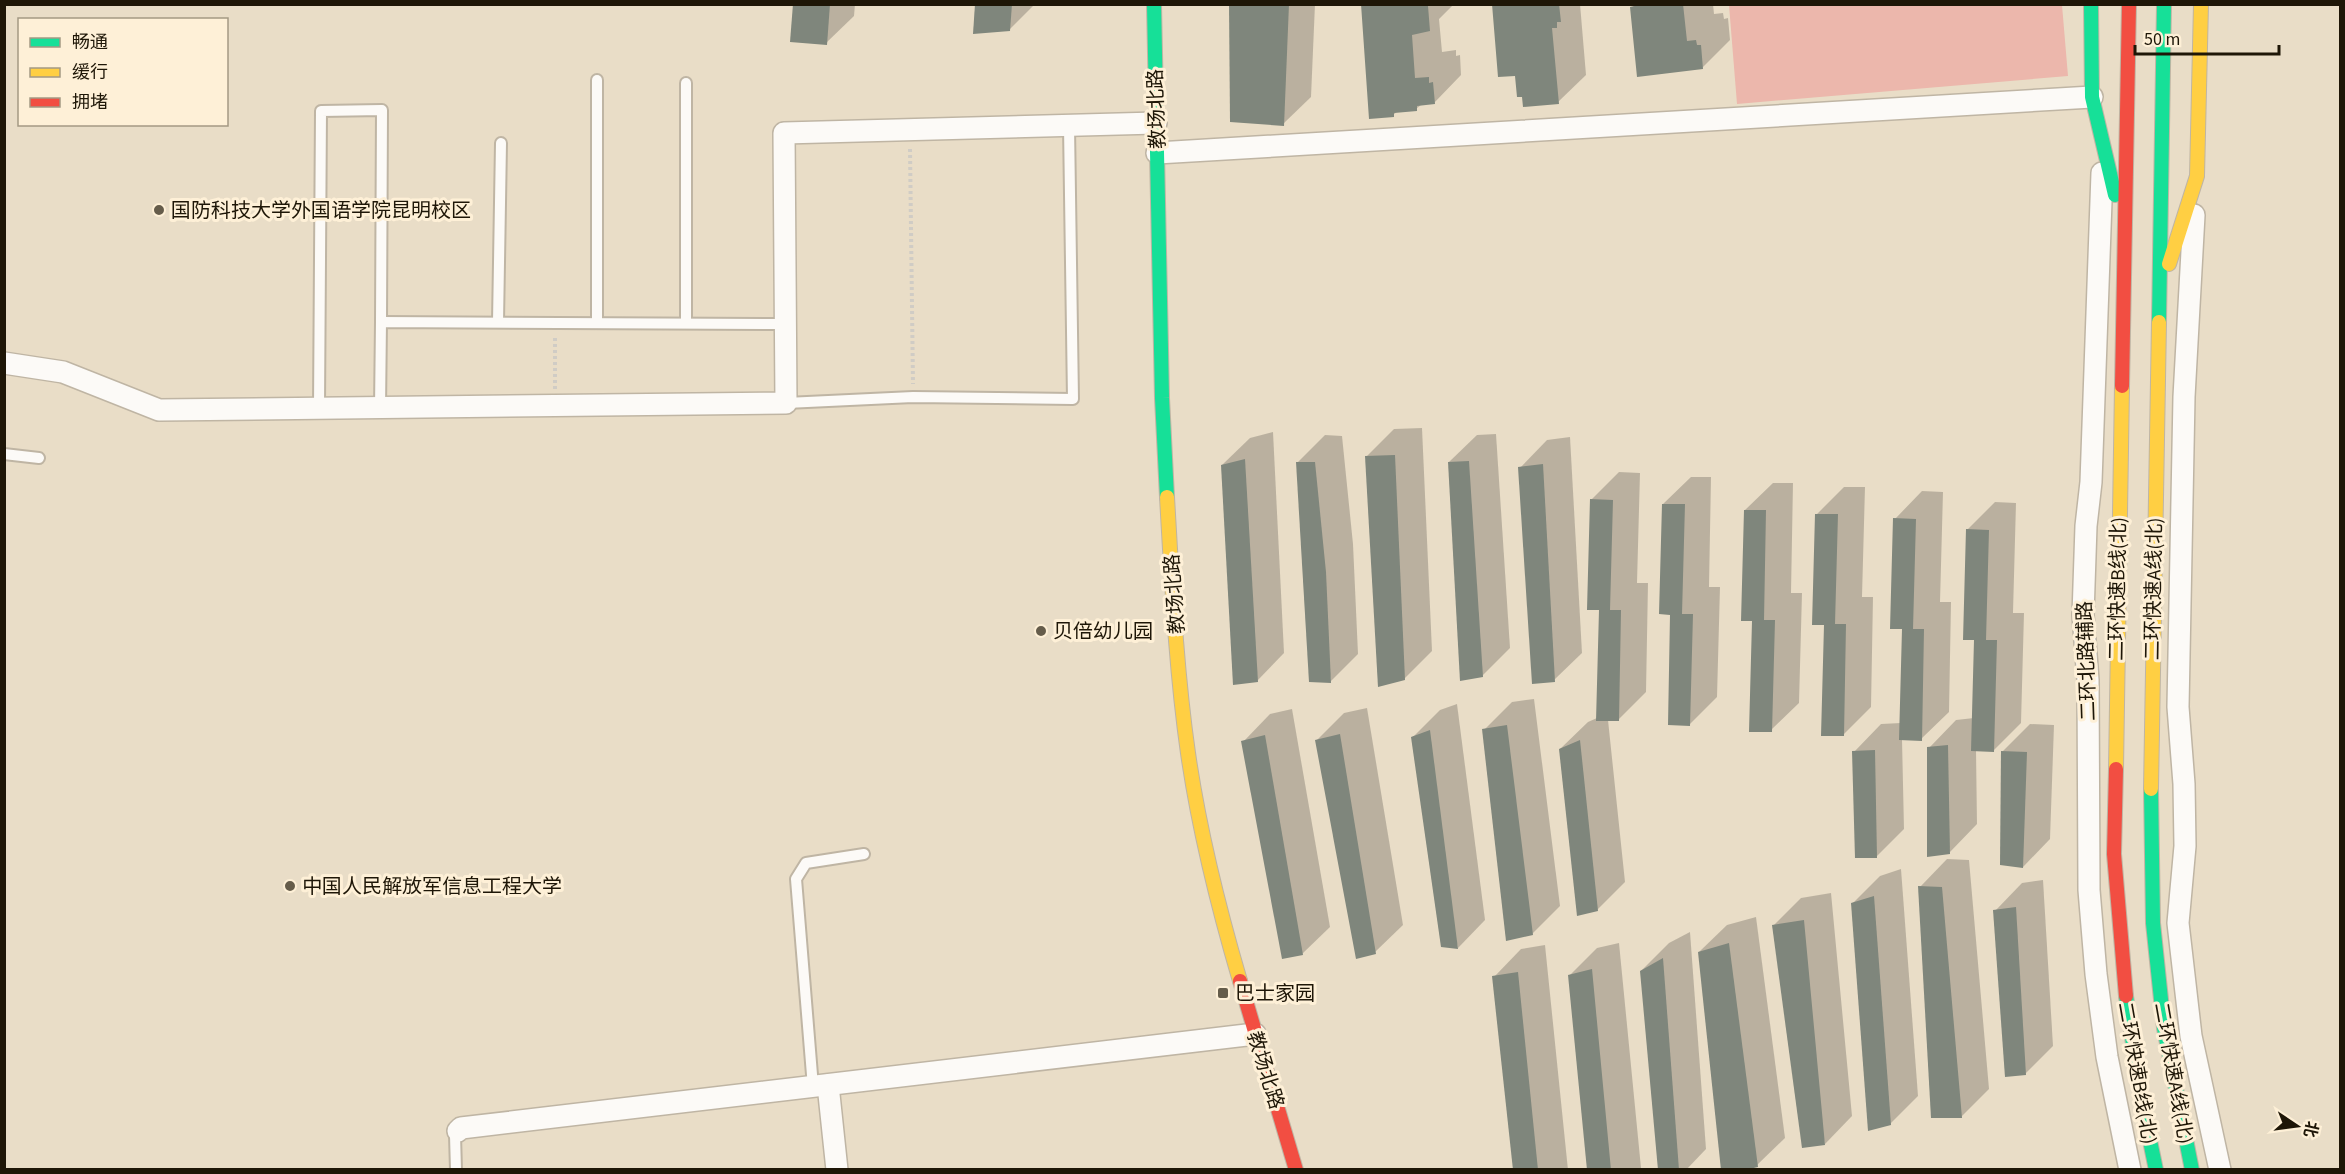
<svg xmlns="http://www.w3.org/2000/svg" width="2345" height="1174" font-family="'Source Sans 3','Noto Sans SC',sans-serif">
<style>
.green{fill:#ecb7ac}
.shadow{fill:#0003}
.building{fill:#7f867c}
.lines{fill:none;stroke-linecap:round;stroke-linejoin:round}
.lane-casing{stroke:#bfb5a4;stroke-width:14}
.street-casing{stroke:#bfb5a4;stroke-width:24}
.fast-casing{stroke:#bfb5a4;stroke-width:16}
.slow-casing{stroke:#bfb5a4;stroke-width:16}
.jam-casing{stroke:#bfb5a4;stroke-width:16}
.path{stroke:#d0ccc5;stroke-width:4;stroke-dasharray:3 3;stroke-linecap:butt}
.lane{stroke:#fcfaf7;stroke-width:10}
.street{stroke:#fcfaf7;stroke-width:21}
.fast{stroke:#16e098;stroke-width:14}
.slow{stroke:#ffcf43;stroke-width:14}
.jam{stroke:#f24e42;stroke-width:14}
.poi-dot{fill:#655c4a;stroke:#fef0d7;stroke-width:2}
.labels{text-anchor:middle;stroke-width:6;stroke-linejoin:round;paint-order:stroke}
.street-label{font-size:20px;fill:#1e1607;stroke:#fef0d7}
.poi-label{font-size:20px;fill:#1e1607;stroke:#fef0d7;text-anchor:start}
</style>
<rect width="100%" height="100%" fill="#e9ddc7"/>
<path class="green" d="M 1729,5 L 2062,5 L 2068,76 L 1737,104 Z"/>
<g class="shadow">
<path d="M 795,4 L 855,4 L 854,16 L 826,43 Z"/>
<path d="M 977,4 L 1035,4 L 1009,30 Z"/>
<path d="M 1230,4 L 1315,4 L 1311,97 L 1283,124 Z"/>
<path d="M 1363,4 L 1454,4 L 1439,19 L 1442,52 L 1456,50 L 1456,56 L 1460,55 L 1461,75 L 1434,103 L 1422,104 L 1416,109 L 1398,111 L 1393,115 Z"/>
<path d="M 1494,4 L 1580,4 L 1586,75 L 1558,102 L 1517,74 Z"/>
<path d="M 1635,4 L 1713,4 L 1714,14 L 1723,13 L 1724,19 L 1728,18 L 1730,40 L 1702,68 L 1632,8 Z"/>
<path d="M 1422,428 L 1432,651 L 1404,679 L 1367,456 L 1394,429 Z"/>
<path d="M 1273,432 L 1284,653 L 1257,681 L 1222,465 L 1250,438 Z"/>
<path d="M 1496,434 L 1510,648 L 1482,676 L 1449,462 L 1477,435 Z"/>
<path d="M 1325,435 L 1342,436 L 1353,544 L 1358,654 L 1331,681 L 1297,463 Z"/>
<path d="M 1570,437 L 1582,653 L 1554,680 L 1520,468 L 1547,440 Z"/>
<path d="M 1619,472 L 1640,473 L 1637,583 L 1648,583 L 1646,692 L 1618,720 L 1608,720 L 1625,882 L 1597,910 L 1560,749 L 1588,722 L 1597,718 L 1600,609 L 1591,500 Z"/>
<path d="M 1691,477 L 1711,477 L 1709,587 L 1720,587 L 1717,697 L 1690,724 L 1672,613 L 1663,504 Z"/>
<path d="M 1773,483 L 1793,483 L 1791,593 L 1802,593 L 1799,703 L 1771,730 L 1745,510 Z"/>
<path d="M 1844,487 L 1865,487 L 1862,597 L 1873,597 L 1871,707 L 1843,735 L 1817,514 Z"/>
<path d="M 1922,491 L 1943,492 L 1940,602 L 1951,602 L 1949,712 L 1921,739 L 1902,739 L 1904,829 L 1876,857 L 1854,752 L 1881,724 L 1901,723 L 1903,628 L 1895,519 Z"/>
<path d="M 1995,502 L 2016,503 L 2013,613 L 2024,613 L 2021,723 L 1994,750 L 1976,750 L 1977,824 L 1950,852 L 1929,748 L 1956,720 L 1974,718 L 1976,639 L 1967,530 Z"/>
<path d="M 1534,699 L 1560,906 L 1532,934 L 1484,730 L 1512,702 Z"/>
<path d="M 1457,704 L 1485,920 L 1458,948 L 1412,738 L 1440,710 Z"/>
<path d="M 1367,708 L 1403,925 L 1375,952 L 1317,740 L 1344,713 Z"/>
<path d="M 1292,709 L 1330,927 L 1302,954 L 1243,742 L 1270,714 Z"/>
<path d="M 2030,724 L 2054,725 L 2050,839 L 2023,867 L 2003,751 Z"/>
<path d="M 1947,859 L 1969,860 L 1989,1089 L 1961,1117 L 1920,887 Z"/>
<path d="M 1901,869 L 1918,1096 L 1890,1124 L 1853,903 L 1880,876 Z"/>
<path d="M 2043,880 L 2053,1046 L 2025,1074 L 1995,911 L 2022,883 Z"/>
<path d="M 1831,893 L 1852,1116 L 1825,1144 L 1774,925 L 1801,898 Z"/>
<path d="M 1756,917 L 1785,1138 L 1757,1165 L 1699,952 L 1727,925 Z"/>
<path d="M 1690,932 L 1706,1149 L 1686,1170 L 1659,1170 L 1641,971 L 1669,943 Z"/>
<path d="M 1619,943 L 1641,1168 L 1588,1170 L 1569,976 L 1597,948 Z"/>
<path d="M 1545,945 L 1568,1170 L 1515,1170 L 1494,977 L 1521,949 Z"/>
</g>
<g class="building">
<path d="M 793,4 L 830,4 L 827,45 L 790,42 Z"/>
<path d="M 975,4 L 1012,4 L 1010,31 L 973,34 Z"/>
<path d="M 1229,4 L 1289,4 L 1284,126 L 1230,122 Z"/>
<path d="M 1361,4 L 1428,6 L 1430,31 L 1412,35 L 1415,78 L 1429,77 L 1429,83 L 1433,82 L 1435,104 L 1417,106 L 1417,111 L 1394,113 L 1394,117 L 1369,119 Z"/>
<path d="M 1492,4 L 1559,4 L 1561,22 L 1557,22 L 1557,28 L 1552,28 L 1559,104 L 1523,107 L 1522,97 L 1517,97 L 1515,76 L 1498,77 Z"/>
<path d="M 1644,4 L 1683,4 L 1687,41 L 1696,40 L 1697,45 L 1701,45 L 1703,69 L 1637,77 L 1630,7 Z"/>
<path d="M 1395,455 L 1405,680 L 1378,687 L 1365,456 Z"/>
<path d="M 1245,459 L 1258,682 L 1233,685 L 1221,465 Z"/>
<path d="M 1469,461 L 1483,677 L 1460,681 L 1448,462 Z"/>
<path d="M 1296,462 L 1315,462 L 1326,572 L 1331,683 L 1309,682 Z"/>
<path d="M 1543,464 L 1555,682 L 1532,684 L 1518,467 Z"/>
<path d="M 1590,499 L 1613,500 L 1610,610 L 1621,610 L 1619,721 L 1596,721 L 1599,610 L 1587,610 Z"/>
<path d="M 1662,504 L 1685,504 L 1682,614 L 1693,614 L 1690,726 L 1668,725 L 1670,615 L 1659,614 Z"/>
<path d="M 1744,510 L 1766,510 L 1764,620 L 1775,620 L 1772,732 L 1749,732 L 1752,621 L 1741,621 Z"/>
<path d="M 1815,514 L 1838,514 L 1835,624 L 1846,624 L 1844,736 L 1821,736 L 1824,625 L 1812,625 Z"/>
<path d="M 1893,518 L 1916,519 L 1913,629 L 1924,629 L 1922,741 L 1899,740 L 1902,629 L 1890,629 Z"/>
<path d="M 1966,529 L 1989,530 L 1986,640 L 1997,640 L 1994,752 L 1971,751 L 1974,640 L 1963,640 Z"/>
<path d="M 1507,725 L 1533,935 L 1506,941 L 1482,729 Z"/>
<path d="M 1430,730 L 1458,949 L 1441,947 L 1411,737 Z"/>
<path d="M 1340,734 L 1376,954 L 1356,959 L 1315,740 Z"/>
<path d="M 1265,735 L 1303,955 L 1282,959 L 1241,741 Z"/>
<path d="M 1580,740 L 1598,911 L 1577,916 L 1559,749 Z"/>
<path d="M 1948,745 L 1950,854 L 1927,857 L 1927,747 Z"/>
<path d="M 1875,750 L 1877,858 L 1855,858 L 1852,751 Z"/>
<path d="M 2001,751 L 2027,752 L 2023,868 L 2000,865 Z"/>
<path d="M 1918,886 L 1942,887 L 1962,1118 L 1931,1118 Z"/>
<path d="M 1874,896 L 1891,1125 L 1868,1131 L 1851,903 Z"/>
<path d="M 2016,907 L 2026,1075 L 2005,1077 L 1993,910 Z"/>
<path d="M 1804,920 L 1825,1145 L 1802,1148 L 1772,925 Z"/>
<path d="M 1729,943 L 1758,1167 L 1745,1170 L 1721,1170 L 1698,952 Z"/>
<path d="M 1663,958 L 1679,1170 L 1658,1170 L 1640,971 Z"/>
<path d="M 1592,969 L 1611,1170 L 1587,1170 L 1568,975 Z"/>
<path d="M 1518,972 L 1538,1170 L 1513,1170 L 1492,976 Z"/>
</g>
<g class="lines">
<defs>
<g id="lane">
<path d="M 597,80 L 597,321"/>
<path d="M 498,322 L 501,143"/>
<path d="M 686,323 L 686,83"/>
<path d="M 786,403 L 913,397 L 1073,399 L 1069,126"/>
<path d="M 319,407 L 321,111 L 382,110 L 381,322"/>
<path d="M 380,408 L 381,322 L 786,324"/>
<path d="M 4,454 L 39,458"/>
<path d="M 813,1087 L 796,879 L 806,863 L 864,854"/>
<path d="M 456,1170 L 455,1135 L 458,1131"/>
</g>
<g id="street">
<path d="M 1157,153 L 2092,97"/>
<path d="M 2102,173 L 2091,482 L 2086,526 L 2083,615 L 2088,680 L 2089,890 L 2096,974 L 2107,1057 L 2130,1170"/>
<path d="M 2194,215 L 2184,397 L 2178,707 L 2184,784 L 2185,846 L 2178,923 L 2191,1036 L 2220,1170"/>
<path d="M 4,363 L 63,372 L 159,410 L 786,403 L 784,133 L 1156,123"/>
<path d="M 828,1085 L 837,1170"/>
<path d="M 458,1131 L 461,1128 L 1255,1034"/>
</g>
<g id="fast">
<path d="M 1154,4 L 1162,398 L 1167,497"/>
<path d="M 2091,4 L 2092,97 L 2115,195"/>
<path d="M 2159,322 L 2164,4"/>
<path d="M 2151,789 L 2153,923 L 2164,1028 L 2192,1170"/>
<path d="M 2126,996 L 2140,1092 L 2156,1170"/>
</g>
<g id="slow">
<path d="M 2169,264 L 2197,176 L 2201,4"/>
<path d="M 1167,497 C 1172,582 1176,669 1188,753 C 1199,830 1218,906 1240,981"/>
<path d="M 2116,769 L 2122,386"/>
<path d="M 2151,789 L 2159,322"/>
</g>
<g id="jam">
<path d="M 2122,386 L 2129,4"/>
<path d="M 2116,769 L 2114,854 L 2126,996"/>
<path d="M 1240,981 L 1296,1170"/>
</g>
</defs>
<use href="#lane" class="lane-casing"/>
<use href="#street" class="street-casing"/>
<use href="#fast" class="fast-casing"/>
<use href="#slow" class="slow-casing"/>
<use href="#jam" class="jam-casing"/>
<g class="path">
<path d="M 910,149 L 913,384"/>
<path d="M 555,389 L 555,336"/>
</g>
<use href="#lane" class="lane"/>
<use href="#street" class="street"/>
<use href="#fast" class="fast"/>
<use href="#slow" class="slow"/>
<use href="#jam" class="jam"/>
</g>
<g class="poi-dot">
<circle cx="159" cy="210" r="6"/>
<circle cx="1041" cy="631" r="6"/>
<circle cx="290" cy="886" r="6"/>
<rect x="1217" y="987" width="12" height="12" rx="3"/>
</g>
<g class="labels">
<g class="street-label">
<text transform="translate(1156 109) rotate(-92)" y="7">教场北路</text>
<text transform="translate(2117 589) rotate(-89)" y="7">二环快速B线(北)</text>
<text transform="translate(2153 589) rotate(-89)" y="7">二环快速A线(北)</text>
<text transform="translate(1174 594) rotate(-94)" y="7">教场北路</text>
<text transform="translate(2086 661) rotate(-92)" y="7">二环北路辅路</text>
<text transform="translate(1266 1070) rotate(73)" y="7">教场北路</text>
<text transform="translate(2138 1073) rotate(80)" y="7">二环快速B线(北)</text>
<text transform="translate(2174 1073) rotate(80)" y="7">二环快速A线(北)</text>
</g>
<g class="poi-label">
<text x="171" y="217">国防科技大学外国语学院昆明校区</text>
<text x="1053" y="638">贝倍幼儿园</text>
<text x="302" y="893">中国人民解放军信息工程大学</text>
<text x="1235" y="1000">巴士家园</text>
</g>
</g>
<rect width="2345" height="1174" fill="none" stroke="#1e1607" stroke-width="12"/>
<rect x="18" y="18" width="210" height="108" fill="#fef0d7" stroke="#a49984" stroke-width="1.5"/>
<rect x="30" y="38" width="30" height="9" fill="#16e098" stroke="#a49984" stroke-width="1.5"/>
<text x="72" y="48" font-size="18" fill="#1e1607">畅通</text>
<rect x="30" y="68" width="30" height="9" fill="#ffcf43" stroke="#a49984" stroke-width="1.5"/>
<text x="72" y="78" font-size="18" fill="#1e1607">缓行</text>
<rect x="30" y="98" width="30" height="9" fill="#f24e42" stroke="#a49984" stroke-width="1.5"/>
<text x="72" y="108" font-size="18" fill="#1e1607">拥堵</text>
<g transform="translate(2297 1126) rotate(103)" stroke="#fef0d7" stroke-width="4.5" paint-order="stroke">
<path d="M0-4.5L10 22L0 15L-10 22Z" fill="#1e1607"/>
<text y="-9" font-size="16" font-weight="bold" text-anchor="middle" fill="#1e1607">北</text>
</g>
<path d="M2135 45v9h144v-9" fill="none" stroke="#1e1607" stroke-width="3"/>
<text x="2144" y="45" font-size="18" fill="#1e1607" stroke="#fef0d7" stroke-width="4.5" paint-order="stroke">50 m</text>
</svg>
